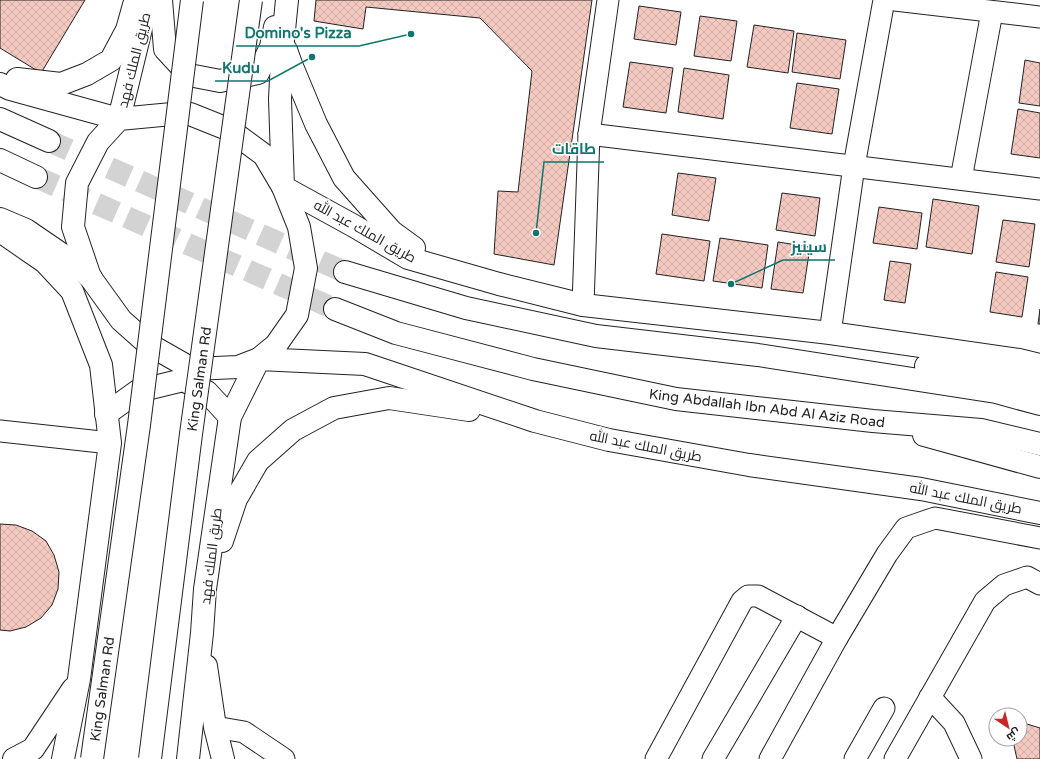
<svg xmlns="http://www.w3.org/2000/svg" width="1040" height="759" font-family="'Varela Round',Cairo,sans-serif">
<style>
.building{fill:url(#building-cross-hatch);stroke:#222}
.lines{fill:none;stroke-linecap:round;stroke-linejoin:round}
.highway-tunnel{stroke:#d3d3d3;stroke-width:22;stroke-dasharray:22 11;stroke-linecap:butt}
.minor-casing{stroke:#222;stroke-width:23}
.major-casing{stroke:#222;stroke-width:24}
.highway-casing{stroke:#222;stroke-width:24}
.minor{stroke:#fff;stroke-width:21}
.major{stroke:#fff;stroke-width:22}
.highway{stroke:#fff;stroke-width:22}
.highway-bridge-casing{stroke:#222;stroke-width:24;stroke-linecap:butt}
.highway-bridge{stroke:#fff;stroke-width:22}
.labels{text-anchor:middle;stroke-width:3;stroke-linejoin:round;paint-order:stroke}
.street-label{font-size:14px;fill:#222;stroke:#fff}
.leader{fill:none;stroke:#0f766e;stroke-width:1.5}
.callout-dot{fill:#0f766e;stroke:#fff;stroke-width:1.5}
.callout-label{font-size:15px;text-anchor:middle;font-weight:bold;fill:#0f766e;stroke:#fff;stroke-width:3;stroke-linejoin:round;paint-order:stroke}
</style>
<defs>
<pattern id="building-cross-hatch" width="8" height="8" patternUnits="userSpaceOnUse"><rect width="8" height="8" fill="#f3c9c0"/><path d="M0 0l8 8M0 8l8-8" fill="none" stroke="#d0aca5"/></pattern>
</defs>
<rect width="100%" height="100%" fill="#fff"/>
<g class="building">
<path d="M 0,0 L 85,0 L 41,73 L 0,48 Z"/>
<path d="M 316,0 L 592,0 L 554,265 L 494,254 L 498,191 L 518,192 L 532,71 L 480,18 L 366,7 L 363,29 L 314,21 Z"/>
<path d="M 639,6 L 681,12 L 676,45 L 634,39 Z"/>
<path d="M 700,16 L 737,21 L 731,61 L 694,56 Z"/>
<path d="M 754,25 L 794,31 L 788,73 L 747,67 Z"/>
<path d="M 797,33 L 846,40 L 840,79 L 792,72 Z"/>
<path d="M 1025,60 L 1040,63 L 1040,106 L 1019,103 Z"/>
<path d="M 630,62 L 673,68 L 666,113 L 623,107 Z"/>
<path d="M 684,68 L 729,75 L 723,119 L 678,112 Z"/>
<path d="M 797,83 L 839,89 L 832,134 L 790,128 Z"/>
<path d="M 1018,109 L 1040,113 L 1040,158 L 1011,154 Z"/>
<path d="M 678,173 L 716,178 L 709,221 L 672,215 Z"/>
<path d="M 782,193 L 820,198 L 815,236 L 776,230 Z"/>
<path d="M 933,199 L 979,206 L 972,254 L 926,247 Z"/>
<path d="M 879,207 L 922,213 L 917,249 L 873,243 Z"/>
<path d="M 1003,220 L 1035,224 L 1029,267 L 996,262 Z"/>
<path d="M 662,234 L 710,241 L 704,281 L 656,274 Z"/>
<path d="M 720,238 L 768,245 L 762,288 L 713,281 Z"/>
<path d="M 778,242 L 810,247 L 803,293 L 771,289 Z"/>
<path d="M 890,261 L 911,264 L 905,303 L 884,300 Z"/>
<path d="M 996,272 L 1028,277 L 1022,317 L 990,312 Z"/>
<path d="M 1040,309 L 1040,324 L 1038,324 Z"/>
<path d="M 0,524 L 16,525 L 32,531 L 46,541 L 54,555 L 59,572 L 58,589 L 52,605 L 41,618 L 26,627 L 10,631 L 0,630 Z"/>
<path d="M 1027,724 L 1040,728 L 1040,759 L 1017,759 L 1013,741 L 1015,739 L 1020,739 L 1020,733 Z"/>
</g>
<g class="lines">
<g class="highway-tunnel">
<path d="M 49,141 L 345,272"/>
<path d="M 36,177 L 335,309"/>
</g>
<defs>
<g id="minor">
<path d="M 895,0 L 1040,17"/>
<path d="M 589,134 L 1040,189"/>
<path d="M 961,179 L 992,12"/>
<path d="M 583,305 L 589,134 L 608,0"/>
<path d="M 830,333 L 854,166 L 884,0"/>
<path d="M 0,431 L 110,443"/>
<path d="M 930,697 L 954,723 L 971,759"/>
<path d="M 215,727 L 244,732 L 284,759"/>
<path d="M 656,759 L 742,601 L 748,596 L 758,596 L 837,638"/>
<path d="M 713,759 L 797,616"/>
<path d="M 770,759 L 837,638 L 887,554 L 906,528 L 935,518 L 1040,538"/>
<path d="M 855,759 L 884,708"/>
<path d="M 895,759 L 985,601 L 1004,585 L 1027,577 L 1040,584"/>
</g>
<g id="major">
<path d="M 161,0 L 165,49 L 189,75 L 220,81 L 258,73 L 271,47 L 275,27"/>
<path d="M 287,0 L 283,40 L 280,99 L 283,187 L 354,226 L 408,258 L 499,284 L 583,305 L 830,333 L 1019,360 L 1040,365"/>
<path d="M 286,50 L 291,64 L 316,124 L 344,178 L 392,232 L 414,248"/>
<path d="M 17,79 L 61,84 L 87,74 L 111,60 L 127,30 L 134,5"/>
<path d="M 0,84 L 10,89 L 119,119 L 148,0"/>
<path d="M 172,114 L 190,114 L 230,130 L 264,155 L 283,187 L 299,227 L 306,268 L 297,315 L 276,345 L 259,359 L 238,367 L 192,369 L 148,344 L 121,320 L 90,277 L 73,227 L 77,183 L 98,142 L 119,119 Z"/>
<path d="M 0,219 L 26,230 L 67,258 L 91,278"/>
<path d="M 0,231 L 45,262 L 72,291 L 101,365 L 110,443 L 79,679 L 63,759"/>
<path d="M 106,414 L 138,391 L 183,380 L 207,392 L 230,417"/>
<path d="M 222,541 L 236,499 L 258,461 L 293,430 L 334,408 L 389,398 L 469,410"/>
<path d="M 206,666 L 215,727 L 223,759"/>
<path d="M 14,759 L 33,749 L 73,689"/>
<path d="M 188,759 L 202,633 L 205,589 L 230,417 L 259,359 L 365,364 L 535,421 L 609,440 L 749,465 L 921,489 L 1040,513"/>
</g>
<g id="highway">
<path d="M 0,119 L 49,141"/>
<path d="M 0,160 L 36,177"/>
<path d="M 345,272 L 466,308 L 596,336 L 758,355 L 996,392 L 1040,404"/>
<path d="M 335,309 L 396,333 L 533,369 L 676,399 L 873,421 L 981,430 L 1040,444"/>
<path d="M 926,366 L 1040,382"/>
<path d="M 924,435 L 1040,467"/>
</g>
</defs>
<use href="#minor" class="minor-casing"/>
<use href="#major" class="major-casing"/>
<use href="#highway" class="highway-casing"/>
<use href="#minor" class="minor"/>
<use href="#major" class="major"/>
<use href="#highway" class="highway"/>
<defs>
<g id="highway-bridge">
<path d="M 92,759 L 139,425 L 192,0"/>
<path d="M 150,759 L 191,434 L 251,0"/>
</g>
</defs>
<use href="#highway-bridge" class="highway-bridge-casing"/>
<use href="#highway-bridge" class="highway-bridge"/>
</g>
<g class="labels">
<g class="street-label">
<text transform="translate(134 60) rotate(-76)" y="5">طريق الملك فهد</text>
<text transform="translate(365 231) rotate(29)" y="5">طريق الملك عبد الله</text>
<text transform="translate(199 379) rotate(-82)" y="5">King Salman Rd</text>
<text transform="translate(767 408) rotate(7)" y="5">King Abdallah Ibn Abd Al Aziz Road</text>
<text transform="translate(646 446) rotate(11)" y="5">طريق الملك عبد الله</text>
<text transform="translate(966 498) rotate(11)" y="5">طريق الملك عبد الله</text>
<text transform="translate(211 556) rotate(-83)" y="5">طريق الملك فهد</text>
<text transform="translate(102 689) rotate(-82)" y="5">King Salman Rd</text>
</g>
</g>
<path class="leader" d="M411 34L359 46H236M312 57L268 81H215M536 233L544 162H604M731 284L783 260H835"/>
<g class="callout-dot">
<circle cx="411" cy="34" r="4"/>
<circle cx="312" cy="57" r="4"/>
<circle cx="536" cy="233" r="4"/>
<circle cx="731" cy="284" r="4"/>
</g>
<g class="callout-label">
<text x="298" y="38">Domino's Pizza</text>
<text x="241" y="73">Kudu</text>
<text x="574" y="154">طاقات</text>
<text x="809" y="252">سينيز</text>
</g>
<g transform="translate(1008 727) rotate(145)"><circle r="19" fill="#ffffff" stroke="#a7a7a7"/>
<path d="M0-3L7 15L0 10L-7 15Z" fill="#c62828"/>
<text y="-6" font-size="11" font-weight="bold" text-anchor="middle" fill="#222222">ش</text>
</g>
</svg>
